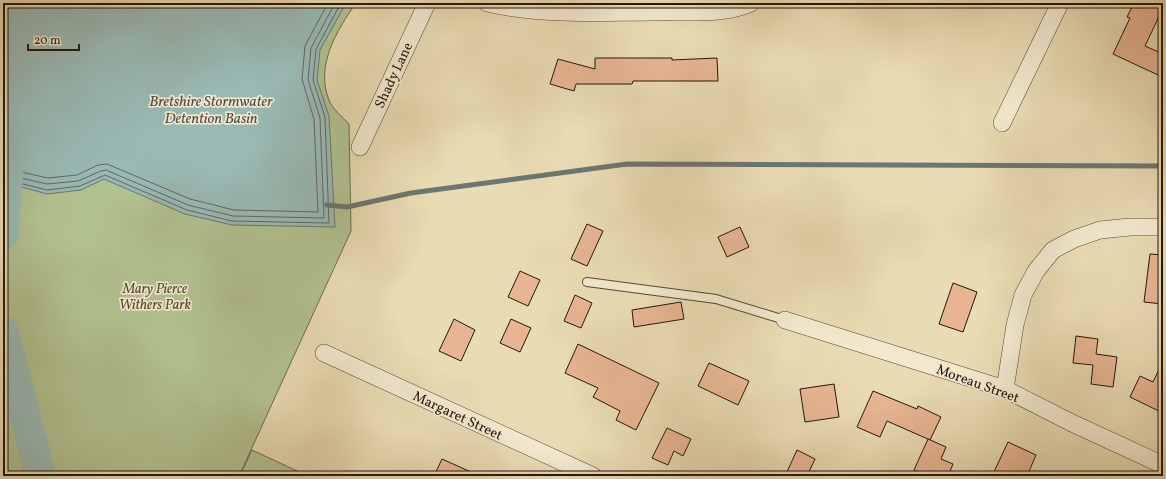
<svg xmlns="http://www.w3.org/2000/svg" width="1166" height="479" font-family="Vollkorn,serif">
<style>
.green{fill:#b2c190;stroke:#6c6b4d}
.water{fill:#99b9b4;stroke:#6b7770}
.lines{fill:none;stroke-linecap:round;stroke-linejoin:round}
.shore{stroke:#60675f;stroke-width:1}
.stream{stroke:#6b7770;stroke-width:5}
.river{stroke:#99b9b4;stroke-width:31}
.building{fill:#e7b592;stroke:#27150a}
.lane-casing{stroke:#584634;stroke-width:10}
.street-casing{stroke:#584634;stroke-width:18}
.lane{stroke:#f1e8ce;stroke-width:8}
.street{stroke:#f1e8ce;stroke-width:17}
.labels{text-anchor:middle;stroke-width:3.5;stroke-linejoin:round;paint-order:stroke}
.street-label{font-size:14px;fill:#27150a;stroke:#f1e8ce}
.park-label{font-size:14px;font-style:italic;fill:#514932;stroke:#f1e8ce}
.water-label{font-size:15px;font-style:italic;fill:#4f4e46;stroke:#f1e8ce}
</style>
<rect width="100%" height="100%" fill="#e9dbb3"/>
<filter id="stains"><feTurbulence type="fractalNoise" baseFrequency=".005" numOctaves="4"/><feColorMatrix values="0 0 0 0 .2 0 0 0 0 .09 0 0 0 0 .02 0 0 0 .5 -.17"/></filter>
<radialGradient id="worn" r=".72"><stop offset=".6" stop-color="#630" stop-opacity="0"/><stop offset="1" stop-color="#630" stop-opacity=".3"/></radialGradient>
<g class="green">
<path d="M 3,3 L 356,3 C 337,30 315,66 329,100 C 332,109 343,117 349,124 L 351,231 L 239,476 L 3,476 Z"/>
<path d="M 252,450 L 308,476 L 240,476 Z"/>
</g>
<path class="water" d="M 3,3 L 346,3 L 320,50 L 317,80 L 329,116 L 335,227 L 232,225 L 185,214 L 104,179 L 81,190 L 47,194 L 3,182 Z"/>
<g class="lines">
<g class="shore">
<path d="M 3,168 L 48,178 L 77,175 L 98,165 L 107,164 L 190,199 L 234,210 L 318,212 L 314,119 L 302,79 L 305,46 L 328,3"/>
<path d="M 3,174 L 47,184 L 78,181 L 101,171 L 106,170 L 188,205 L 233,216 L 324,218 L 320,118 L 308,80 L 311,48 L 335,3"/>
<path d="M 3,179 L 47,190 L 80,186 L 105,175 L 187,210 L 232,221 L 329,223 L 325,117 L 313,80 L 316,49 L 341,3"/>
</g>
<path class="stream" d="M 327,205 L 347,207 L 411,193 L 627,164 L 1163,166"/>
<g class="river">
<path d="M 3,234 L 10,141"/>
<path d="M 3,332 L 41,476"/>
</g>
</g>
<g class="building">
<path d="M 1134,3 L 1147,3 L 1162,10 L 1145,46 L 1163,54 L 1163,64 L 1158,75 L 1113,54 L 1130,18 L 1127,17 Z"/>
<path d="M 595,58 L 672,58 L 672,60 L 717,58 L 718,81 L 633,81 L 632,84 L 576,84 L 574,91 L 550,84 L 558,59 L 595,69 Z"/>
<path d="M 587,224 L 603,231 L 587,266 L 571,259 Z"/>
<path d="M 740,227 L 749,247 L 727,257 L 718,237 Z"/>
<path d="M 1150,254 L 1163,255 L 1163,304 L 1144,302 Z"/>
<path d="M 520,271 L 540,280 L 528,306 L 508,297 Z"/>
<path d="M 953,283 L 977,292 L 963,332 L 939,324 Z"/>
<path d="M 575,295 L 592,303 L 581,328 L 564,321 Z"/>
<path d="M 681,302 L 684,319 L 634,327 L 632,310 Z"/>
<path d="M 454,319 L 475,330 L 461,361 L 439,351 Z"/>
<path d="M 511,319 L 531,328 L 520,352 L 500,343 Z"/>
<path d="M 1076,336 L 1098,339 L 1096,354 L 1117,357 L 1113,387 L 1091,384 L 1093,365 L 1073,363 Z"/>
<path d="M 578,344 L 659,383 L 636,430 L 616,420 L 620,411 L 593,397 L 598,388 L 565,373 Z"/>
<path d="M 1163,361 L 1163,413 L 1130,397 L 1140,376 L 1153,382 Z"/>
<path d="M 709,363 L 749,381 L 738,405 L 698,386 Z"/>
<path d="M 834,384 L 839,417 L 805,422 L 800,389 Z"/>
<path d="M 873,391 L 917,409 L 918,406 L 941,417 L 930,440 L 887,421 L 880,437 L 857,427 Z"/>
<path d="M 667,428 L 691,439 L 683,456 L 674,451 L 668,465 L 652,458 Z"/>
<path d="M 928,439 L 946,447 L 941,459 L 953,464 L 948,476 L 927,476 L 914,470 Z"/>
<path d="M 1008,442 L 1036,455 L 1027,476 L 992,476 Z"/>
<path d="M 797,450 L 815,459 L 807,476 L 785,476 Z"/>
<path d="M 442,459 L 480,476 L 434,476 Z"/>
</g>
<g class="lines">
<defs>
<path id="lane" d="M 587,282 L 716,299 L 785,320"/>
<g id="street">
<path d="M 487,3 C 542,16 598,12 654,12 C 685,11 722,16 751,3"/>
<path d="M 1002,123 L 1060,3"/>
<path d="M 360,147 L 427,3"/>
<path d="M 785,320 L 1005,389 L 1072,423 L 1163,465"/>
<path d="M 324,353 L 593,476"/>
<path d="M 1005,389 L 1015,325 L 1023,295 L 1036,271 L 1053,250 L 1074,239 L 1100,230 L 1130,227 L 1163,227"/>
</g>
</defs>
<use href="#lane" class="lane-casing"/>
<use href="#street" class="street-casing"/>
<use href="#lane" class="lane"/>
<use href="#street" class="street"/>
</g>
<g class="labels">
<g class="street-label">
<text transform="translate(393 75) rotate(-65)" y="5">Shady Lane</text>
<text transform="translate(978 383) rotate(20)" y="5">Moreau Street</text>
<text transform="translate(458 415) rotate(25)" y="5">Margaret Street</text>
</g>
<g class="park-label">
<text x="155" y="293">Mary Pierce<tspan x="155" dy="16">Withers Park</tspan></text>
</g>
<g class="water-label">
<text x="211" y="106">Bretshire Stormwater<tspan x="211" dy="17">Detention Basin</tspan></text>
</g>
</g>
<rect width="1166" height="479" fill="none" stroke="#e9dbb3" stroke-width="16"/>
<rect x="4" y="4" width="1158" height="471" fill="none" stroke="#27150a" stroke-width="2"/>
<rect x="8" y="8" width="1150" height="463" fill="none" stroke="#27150a"/>
<path d="M28 44v6h51v-6" fill="none" stroke="#27150a" stroke-width="2"/>
<text x="34" y="44" font-size="12" fill="#27150a" stroke="#f1e8ce" stroke-width="3" paint-order="stroke">20 m</text>
<rect width="100%" height="100%" filter="url(#stains)"/>
<rect width="100%" height="100%" fill="url(#worn)"/>
</svg>
